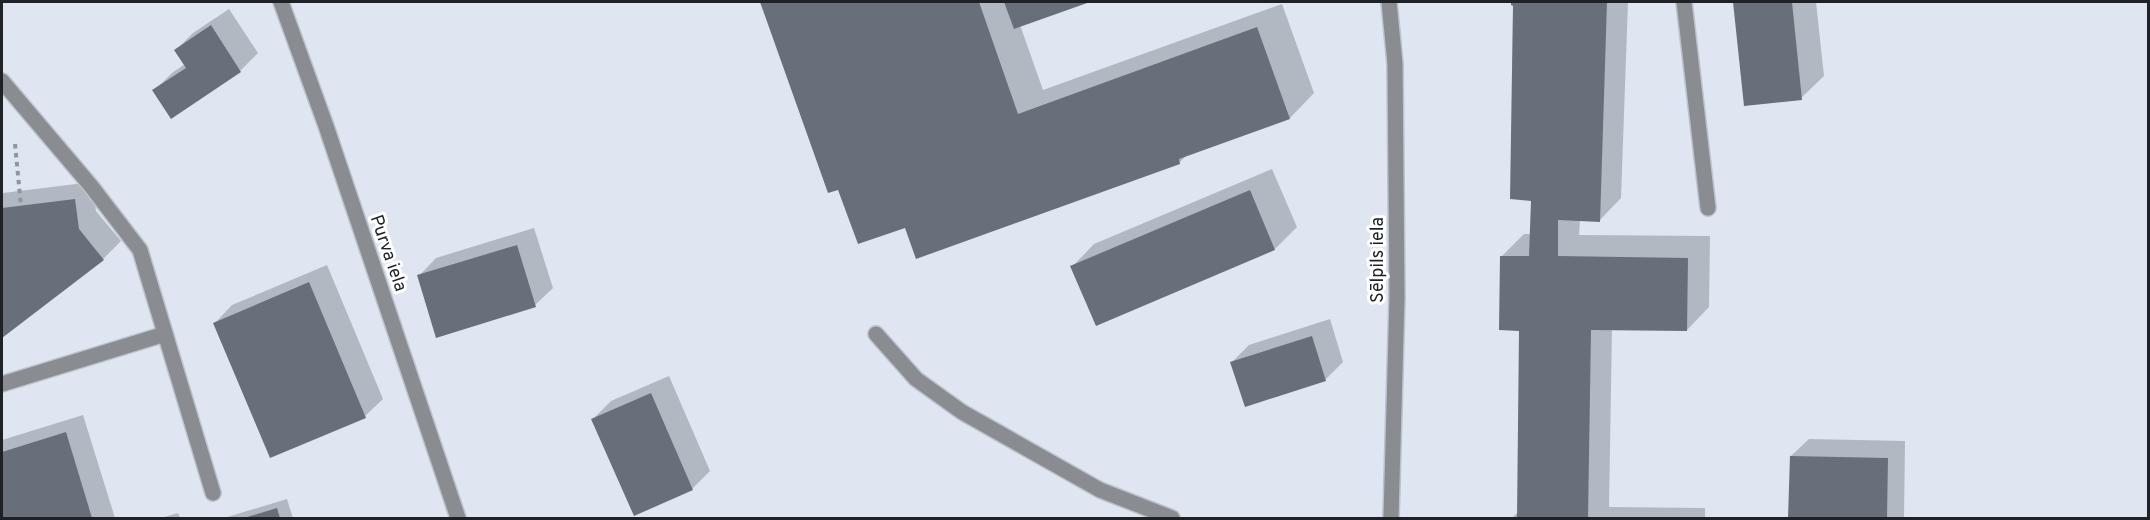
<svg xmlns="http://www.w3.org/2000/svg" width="2150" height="520" font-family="Overpass,sans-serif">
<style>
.shadow{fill:#0003}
.building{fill:#696f7a}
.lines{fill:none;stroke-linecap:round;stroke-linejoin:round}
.minor-casing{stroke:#bcc3cd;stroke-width:18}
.path{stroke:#90969f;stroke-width:4;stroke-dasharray:4.5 4.5;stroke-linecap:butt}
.minor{stroke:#898c91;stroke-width:15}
.labels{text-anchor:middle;stroke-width:6;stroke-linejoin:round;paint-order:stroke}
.street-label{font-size:18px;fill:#1e2125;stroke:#fff}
</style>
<rect width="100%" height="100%" fill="#dfe6f2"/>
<g class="shadow">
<path d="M 762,2 L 1086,2 L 1020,25 L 1043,90 L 1282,4 L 1314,93 L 1290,118 L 1187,155 L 1180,162 L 906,226 L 839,188 L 829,191 Z"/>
<path d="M 1513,2 L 1628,2 L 1621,198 L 1599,221 L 1580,220 L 1579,235 L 1710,236 L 1709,307 L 1687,330 L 1612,329 L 1609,507 L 1705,508 L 1705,518 L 1512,518 L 1518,512 L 1520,329 L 1502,256 L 1524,234 L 1532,234 L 1533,199 L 1512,198 Z"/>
<path d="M 1735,2 L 1816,2 L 1824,76 L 1801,98 L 1746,104 Z"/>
<path d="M 229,9 L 258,53 L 240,71 L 154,91 L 172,73 L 185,64 L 176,50 L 193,33 Z"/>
<path d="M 1272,169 L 1297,227 L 1275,249 L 1072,267 L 1094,244 Z"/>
<path d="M 92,182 L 96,211 L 121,241 L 103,259 L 2,336 L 2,195 L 3,193 Z"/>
<path d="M 534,228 L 553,288 L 535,305 L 419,276 L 436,258 Z"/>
<path d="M 327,265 L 383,399 L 365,416 L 215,323 L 232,305 Z"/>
<path d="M 1330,319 L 1343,362 L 1325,380 L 1232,362 L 1249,345 Z"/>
<path d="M 669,376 L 710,471 L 692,489 L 593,419 L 611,401 Z"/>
<path d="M 83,415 L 115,518 L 2,518 L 2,440 Z"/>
<path d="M 1809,439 L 1905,441 L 1904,518 L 1790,518 L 1791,456 Z"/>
<path d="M 287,499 L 293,518 L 224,518 Z"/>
<path d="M 178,513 L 180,518 L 161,518 Z"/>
</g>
<g class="building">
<path d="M 760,2 L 979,2 L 1018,114 L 1257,27 L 1290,119 L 1179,159 L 1180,164 L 916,259 L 905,228 L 858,244 L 838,190 L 828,193 Z"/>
<path d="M 1004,2 L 1090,2 L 1014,29 Z"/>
<path d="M 1511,2 L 1607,2 L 1600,222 L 1558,220 L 1558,256 L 1688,258 L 1687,331 L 1591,330 L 1588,518 L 1517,518 L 1519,331 L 1499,330 L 1500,256 L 1529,256 L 1531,201 L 1510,199 L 1513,6 L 1511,5 Z"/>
<path d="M 1733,2 L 1792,2 L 1802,100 L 1744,106 Z"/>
<path d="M 211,25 L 241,72 L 171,119 L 152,90 L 186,68 L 174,50 Z"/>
<path d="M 1250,190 L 1275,250 L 1096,326 L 1070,266 Z"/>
<path d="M 75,199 L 79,229 L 104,260 L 2,338 L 2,208 Z"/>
<path d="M 517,245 L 536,307 L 436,338 L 417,275 Z"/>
<path d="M 309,282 L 366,418 L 270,458 L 213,323 Z"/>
<path d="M 1312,336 L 1326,381 L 1245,407 L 1230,362 Z"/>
<path d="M 651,393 L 693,490 L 634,516 L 591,419 Z"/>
<path d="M 66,432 L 92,518 L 2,518 L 2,452 Z"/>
<path d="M 1790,456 L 1888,458 L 1887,518 L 1788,518 Z"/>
<path d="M 277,508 L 280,518 L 244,518 Z"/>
</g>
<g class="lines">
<defs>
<g id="minor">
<path d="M 281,2 L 326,126 L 458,518"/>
<path d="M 1389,2 L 1395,64 L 1397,297 L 1391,518"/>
<path d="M 1684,2 L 1708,208"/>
<path d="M 2,81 L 91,186 L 140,250 L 213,493"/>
<path d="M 876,334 L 916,379 L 962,412 L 1100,490 L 1172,518"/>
<path d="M 2,384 L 165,334"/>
</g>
</defs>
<use href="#minor" class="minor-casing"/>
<path class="path" d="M 15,144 L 21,206"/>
<use href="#minor" class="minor"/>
</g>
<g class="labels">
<g class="street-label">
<text transform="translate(389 253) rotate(71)" y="6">Purva iela</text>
<text transform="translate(1377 260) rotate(-90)" y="6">Sēlpils iela</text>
</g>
</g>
<rect width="2150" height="520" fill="none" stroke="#1e2125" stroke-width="6"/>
</svg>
